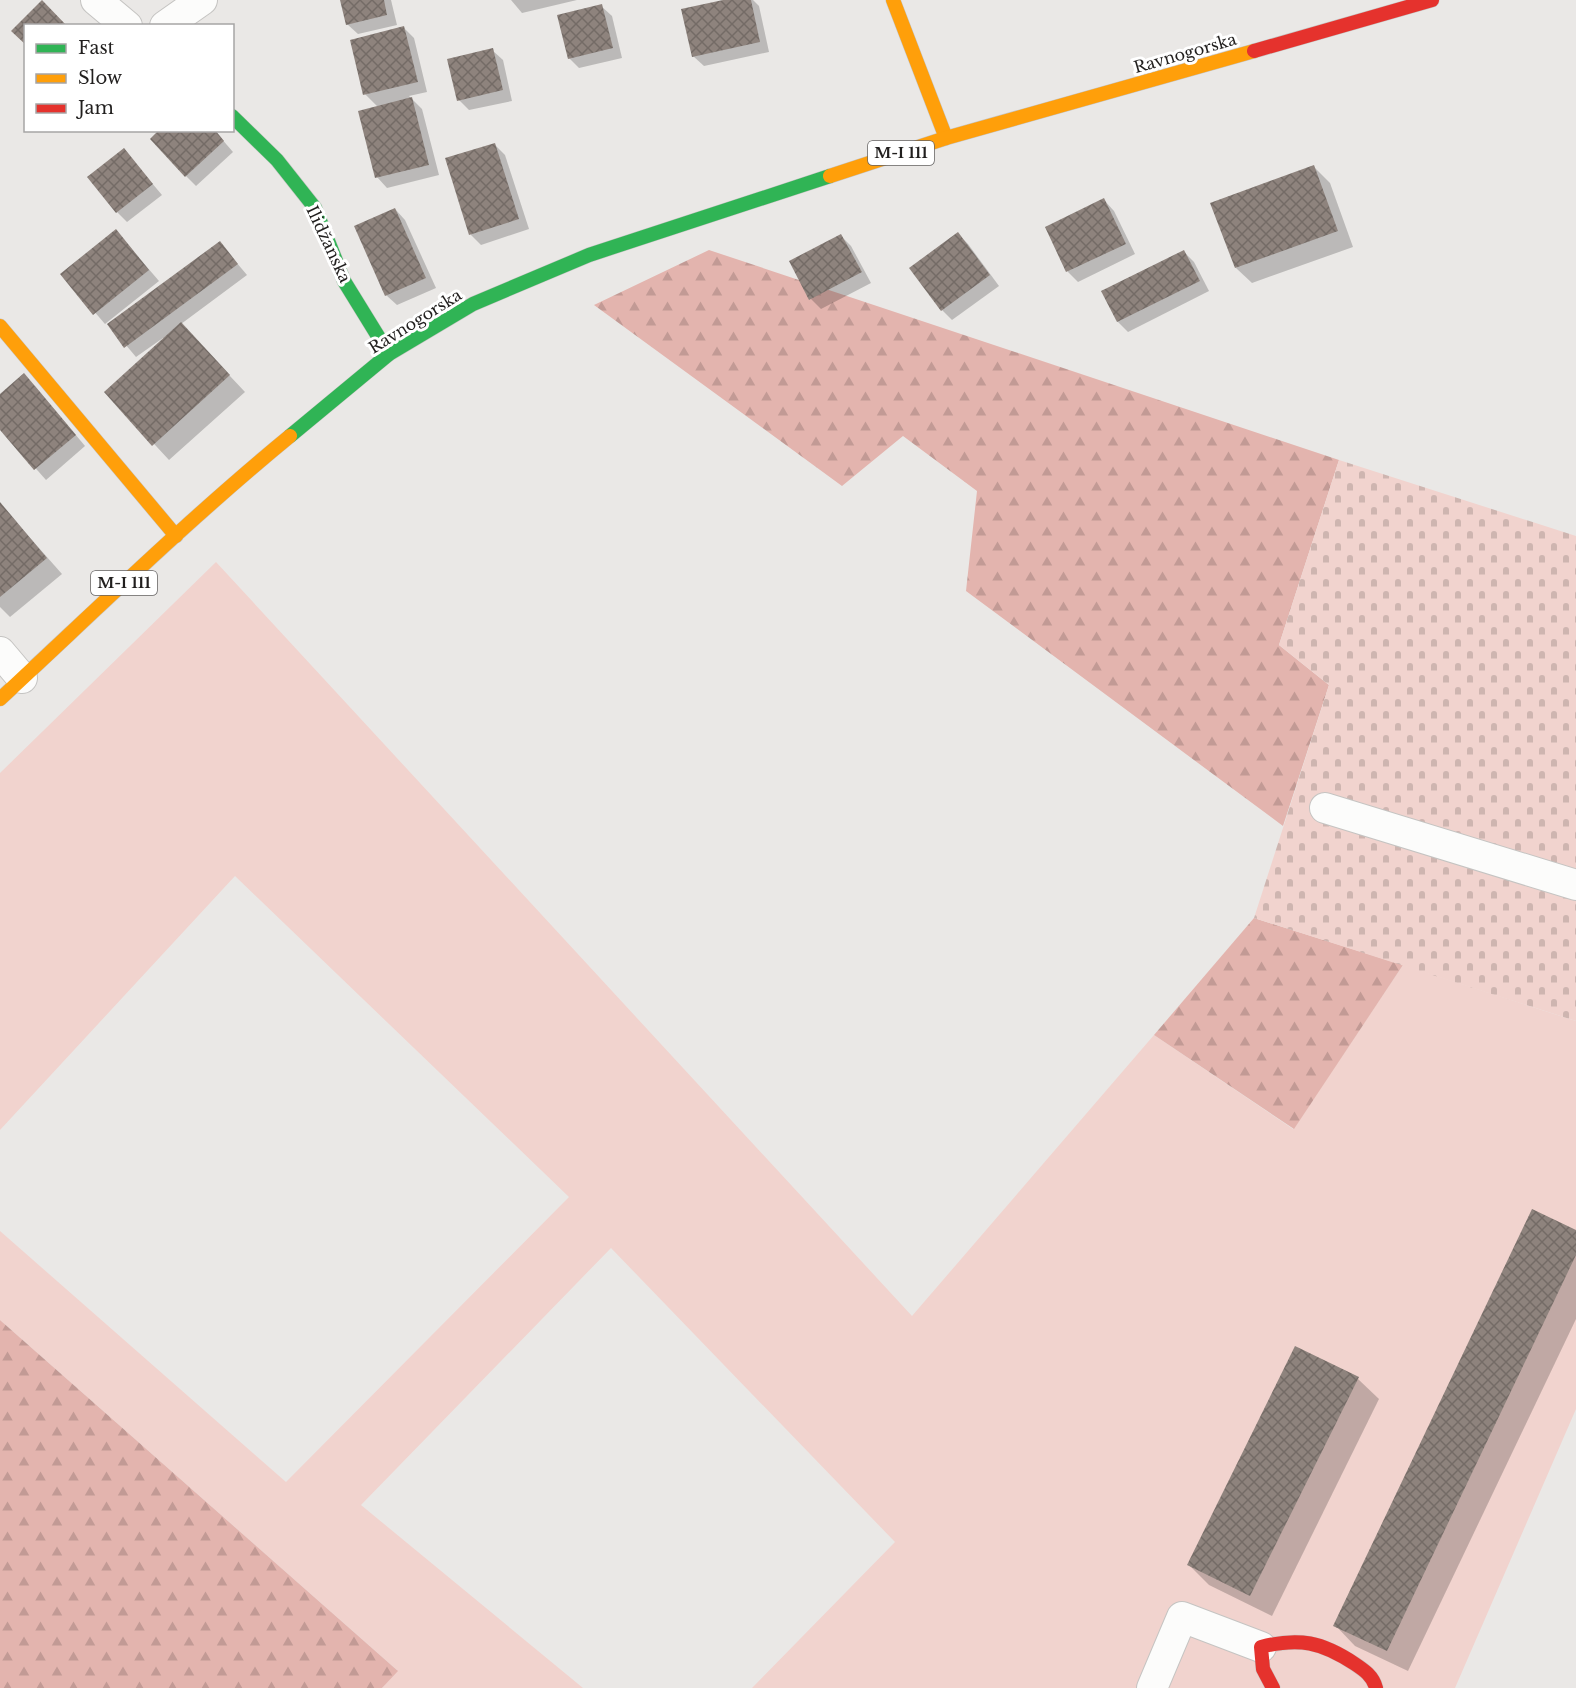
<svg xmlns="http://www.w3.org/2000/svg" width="1576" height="1688" font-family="'Libre Baskerville',serif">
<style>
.green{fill:#f1d3ce}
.forest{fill:url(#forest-firs)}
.cemetery{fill:url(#cemetery-stones)}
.shadow{fill:#0003}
.building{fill:url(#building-cross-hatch)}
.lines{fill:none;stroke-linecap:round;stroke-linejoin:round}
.street-casing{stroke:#c5c4c2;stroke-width:32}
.fast-casing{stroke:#c5c4c2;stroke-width:15}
.slow-casing{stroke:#c5c4c2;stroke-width:15}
.jam-casing{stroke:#c5c4c2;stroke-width:15}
.street{stroke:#fcfcfb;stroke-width:30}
.fast{stroke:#30b455;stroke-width:14}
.slow{stroke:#ff9f0a;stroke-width:14}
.jam{stroke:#e5322d;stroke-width:14}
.labels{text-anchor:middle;stroke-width:6;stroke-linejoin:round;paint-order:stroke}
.shield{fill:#fff;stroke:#646262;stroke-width:1.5}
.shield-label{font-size:15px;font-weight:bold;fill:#211f1e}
.street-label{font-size:16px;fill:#211f1e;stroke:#fff}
</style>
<defs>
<pattern id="forest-firs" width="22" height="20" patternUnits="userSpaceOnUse" patternTransform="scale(1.5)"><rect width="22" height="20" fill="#e3b4ae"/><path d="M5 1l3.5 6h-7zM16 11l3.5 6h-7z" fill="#c29a95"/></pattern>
<pattern id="cemetery-stones" width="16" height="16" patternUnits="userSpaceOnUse" patternTransform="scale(1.5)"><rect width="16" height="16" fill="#f1d3ce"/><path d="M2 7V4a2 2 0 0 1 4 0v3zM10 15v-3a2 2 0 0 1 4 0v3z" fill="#ceb5b0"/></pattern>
<pattern id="building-cross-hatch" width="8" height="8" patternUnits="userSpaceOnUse" patternTransform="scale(1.5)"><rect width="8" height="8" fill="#8e837d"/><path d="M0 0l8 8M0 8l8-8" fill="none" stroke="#746b66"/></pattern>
</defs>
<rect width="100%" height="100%" fill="#eae8e6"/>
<path class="green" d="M 216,562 L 912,1316 L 1154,1035 L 1293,1129 L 1403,965 L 1576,1021 L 1576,1409 L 1455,1688 L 752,1688 L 895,1542 L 611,1248 L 361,1505 L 583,1688 L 382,1688 L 397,1670 L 0,1320 L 0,1231 L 286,1482 L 569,1197 L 235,876 L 0,1130 L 0,773 Z"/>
<g class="forest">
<path d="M 709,250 L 1339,460 L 1279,645 L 1329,685 L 1283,826 L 966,591 L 977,491 L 903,436 L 842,486 L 594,305 Z"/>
<path d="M 1254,918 L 1403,965 L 1294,1129 L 1154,1035 Z"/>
<path d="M 0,1320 L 398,1671 L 382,1688 L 0,1688 Z"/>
</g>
<path class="cemetery" d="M 1339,460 L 1576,536 L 1576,1021 L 1254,918 L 1329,685 L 1279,645 Z"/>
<g class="shadow">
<path d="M 342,0 L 391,0 L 397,25 L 358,34 L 347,24 Z"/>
<path d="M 511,0 L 577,0 L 522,13 Z"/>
<path d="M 730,0 L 753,0 L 759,6 L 769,52 L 704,66 L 693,56 Z"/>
<path d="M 601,6 L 612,16 L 622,58 L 579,68 L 569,58 Z"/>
<path d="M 404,28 L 414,38 L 427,92 L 409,96 L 422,109 L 439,175 L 387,188 L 377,177 L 378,107 L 365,94 Z"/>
<path d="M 492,50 L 503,60 L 512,101 L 469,110 L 459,100 Z"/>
<path d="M 214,130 L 233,152 L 196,186 L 186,176 Z"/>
<path d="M 494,144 L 505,155 L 529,229 L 481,245 L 471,235 L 447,159 Z"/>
<path d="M 124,150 L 162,195 L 127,222 L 117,212 Z"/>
<path d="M 1314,167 L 1330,183 L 1353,247 L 1252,283 L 1236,268 Z"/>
<path d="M 1104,200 L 1114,211 L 1135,254 L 1078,282 L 1068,272 L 1047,227 Z"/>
<path d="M 395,209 L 405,220 L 436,288 L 397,305 L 386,295 Z"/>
<path d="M 116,231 L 159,281 L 105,324 L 62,274 Z"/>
<path d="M 958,234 L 968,244 L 999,286 L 952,320 L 942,310 Z"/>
<path d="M 841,236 L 851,246 L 871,283 L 821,309 L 811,299 Z"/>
<path d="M 220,243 L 247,275 L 181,324 L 245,392 L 169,460 L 106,392 L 164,339 L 163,338 L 136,357 L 109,325 Z"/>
<path d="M 1184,252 L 1194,262 L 1209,291 L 1128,332 L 1118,322 L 1103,292 Z"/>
<path d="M 35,386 L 85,446 L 46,480 L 0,428 L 0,396 Z"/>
<path d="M 0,504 L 62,574 L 10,617 L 0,607 Z"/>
<path d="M 1576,1232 L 1576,1319 L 1408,1671 L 1355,1646 L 1335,1625 Z"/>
<path d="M 1358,1379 L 1379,1399 L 1272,1616 L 1209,1585 L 1189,1565 Z"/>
</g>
<g class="building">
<path d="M 42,0 L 67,26 L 26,26 L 26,45 L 11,31 Z"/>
<path d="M 340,0 L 384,0 L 387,15 L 346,25 Z"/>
<path d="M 723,0 L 751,0 L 760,42 L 692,57 L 681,9 Z"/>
<path d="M 602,4 L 613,48 L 568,59 L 557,15 Z"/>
<path d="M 404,26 L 418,82 L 363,95 L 350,40 Z"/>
<path d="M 493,48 L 503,90 L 457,101 L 447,59 Z"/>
<path d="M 412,97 L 429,165 L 375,178 L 358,111 Z"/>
<path d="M 159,130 L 215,130 L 224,141 L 185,177 L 150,139 Z"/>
<path d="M 495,143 L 519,219 L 469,235 L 445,158 Z"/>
<path d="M 124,148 L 153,184 L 116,213 L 87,177 Z"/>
<path d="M 1314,165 L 1338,231 L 1235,268 L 1210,203 Z"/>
<path d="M 1104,198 L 1126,244 L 1066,272 L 1045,227 Z"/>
<path d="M 395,208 L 426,278 L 385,296 L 354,226 Z"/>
<path d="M 116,229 L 149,270 L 93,315 L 60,274 Z"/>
<path d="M 958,232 L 990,275 L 941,311 L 909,268 Z"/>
<path d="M 841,234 L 862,272 L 809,300 L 789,261 Z"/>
<path d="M 220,241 L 238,264 L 124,348 L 107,324 Z"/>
<path d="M 1184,250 L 1200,281 L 1117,322 L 1101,291 Z"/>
<path d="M 181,322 L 230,375 L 152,446 L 104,392 Z"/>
<path d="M 24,373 L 76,435 L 34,470 L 0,430 L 0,394 Z"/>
<path d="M 0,502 L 47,558 L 0,597 Z"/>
<path d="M 1532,1209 L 1576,1230 L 1576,1255 L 1387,1651 L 1333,1626 Z"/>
<path d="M 1295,1346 L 1359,1377 L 1250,1596 L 1187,1565 Z"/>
</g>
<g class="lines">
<defs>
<g id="street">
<path d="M 96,0 L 127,26"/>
<path d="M 165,26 L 202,0"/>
<path d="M 0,652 L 22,678"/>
<path d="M 1325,808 L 1576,885"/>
<path d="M 1152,1688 L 1182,1617 L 1261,1647"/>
</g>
<g id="fast">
<path d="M 232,116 L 277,160 L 315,208 L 344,281 L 389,354"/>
<path d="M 290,436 L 389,354 L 473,304 L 589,255 L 830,176"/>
</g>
<g id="slow">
<path d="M 893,0 L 946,138"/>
<path d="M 830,176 L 946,138 L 1254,51"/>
<path d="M 0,326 L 176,536"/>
<path d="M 0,699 C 96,610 189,519 290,436"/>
</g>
<g id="jam">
<path d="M 1254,51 L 1432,0"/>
<path d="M 1273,1688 L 1263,1669 L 1261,1647 C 1299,1637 1322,1642 1355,1664 C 1364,1670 1373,1676 1376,1688"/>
</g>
</defs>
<use href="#street" class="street-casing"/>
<use href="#fast" class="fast-casing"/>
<use href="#slow" class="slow-casing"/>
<use href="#jam" class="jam-casing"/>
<use href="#street" class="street"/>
<use href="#fast" class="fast"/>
<use href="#slow" class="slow"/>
<use href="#jam" class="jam"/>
</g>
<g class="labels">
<g class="shield">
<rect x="868" y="141" width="66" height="24" rx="4.5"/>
<rect x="91" y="571" width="66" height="24" rx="4.5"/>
</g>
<g class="shield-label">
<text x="901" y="158">M-I 111</text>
<text x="124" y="588">M-I 111</text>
</g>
<g class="street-label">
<text transform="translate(1185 53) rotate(-16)" y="6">Ravnogorska</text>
<text transform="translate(329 244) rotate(65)" y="6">Ilidžanska</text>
<text transform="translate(415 321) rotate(-32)" y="6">Ravnogorska</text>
</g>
</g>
<rect x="24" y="24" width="210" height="108" fill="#ffffff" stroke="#a6a5a5" stroke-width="1.5"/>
<rect x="36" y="44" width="30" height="9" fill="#30b455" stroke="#a6a5a5" stroke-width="1.5"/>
<text x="78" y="54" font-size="18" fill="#211f1e">Fast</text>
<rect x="36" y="74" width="30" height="9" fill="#ff9f0a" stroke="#a6a5a5" stroke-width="1.5"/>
<text x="78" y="84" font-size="18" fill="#211f1e">Slow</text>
<rect x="36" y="104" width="30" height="9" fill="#e5322d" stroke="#a6a5a5" stroke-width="1.5"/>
<text x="78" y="114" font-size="18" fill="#211f1e">Jam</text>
</svg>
